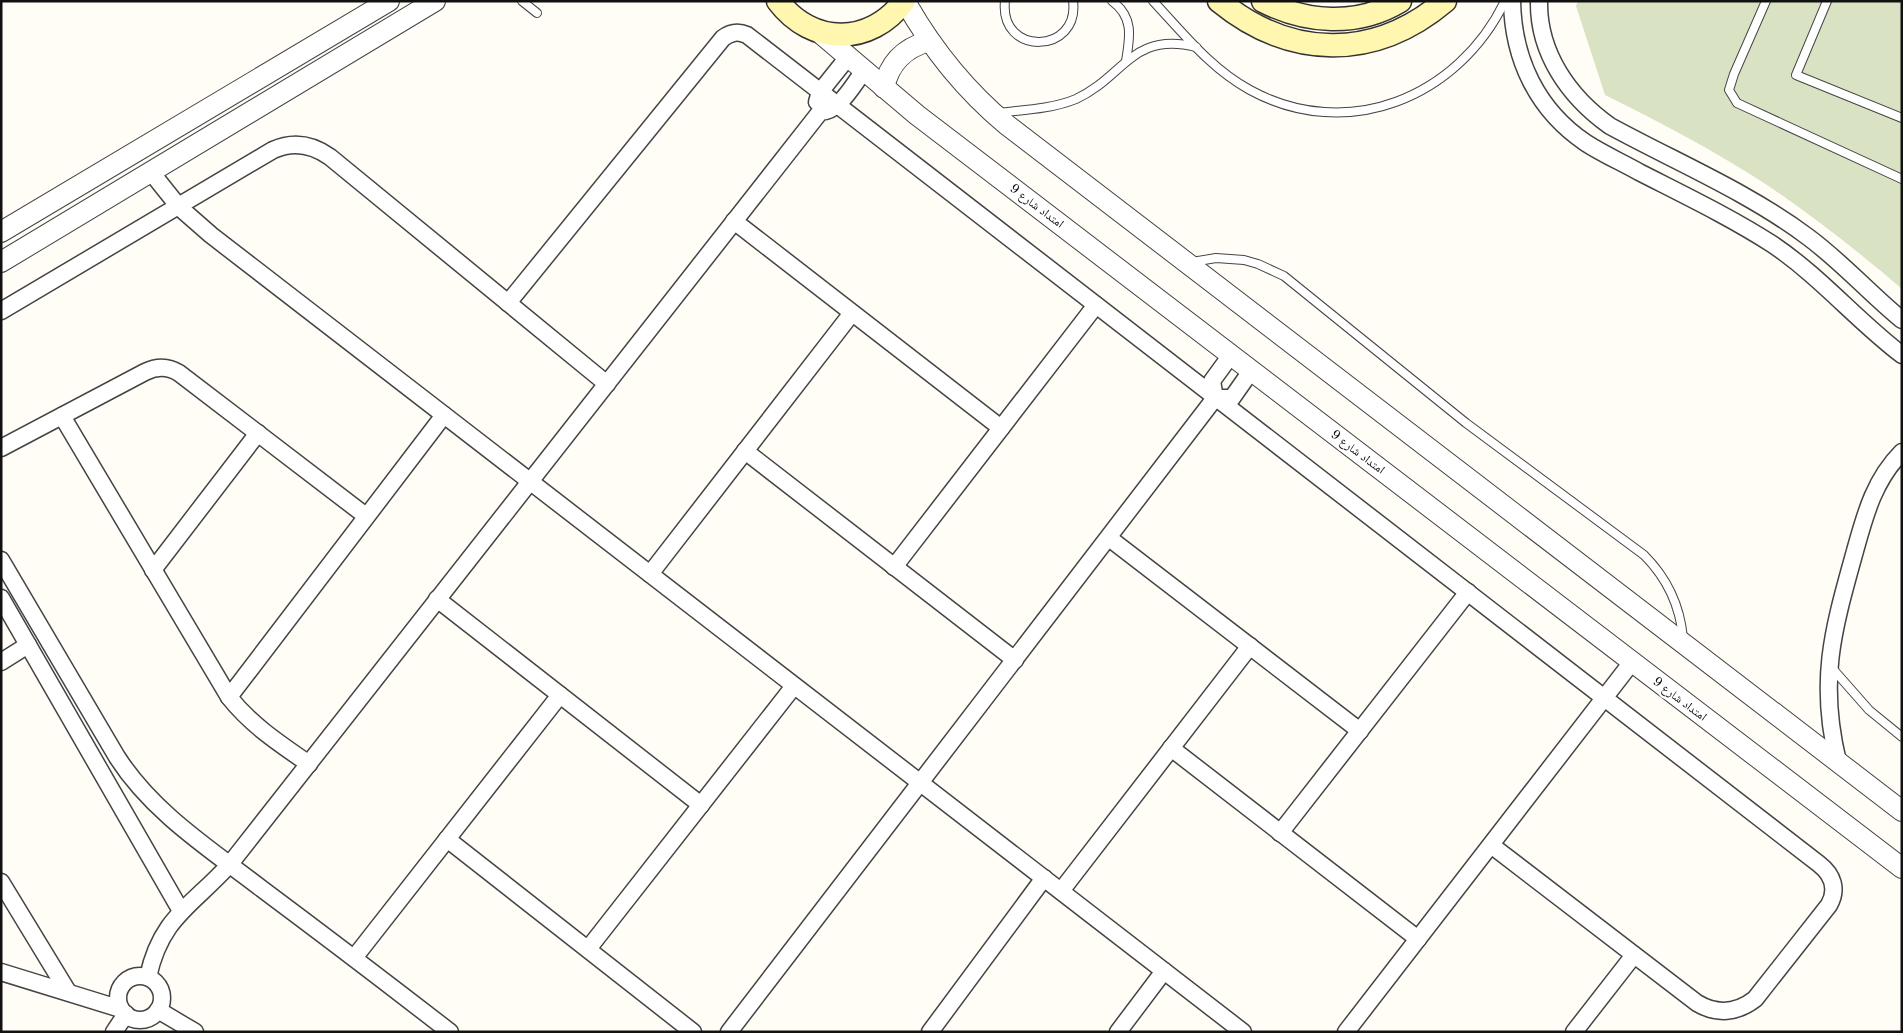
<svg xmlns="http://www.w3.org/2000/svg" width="1903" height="1033" font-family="'Libre Baskerville','Noto Naskh Arabic',serif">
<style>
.cemetery{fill:#d9e3c4}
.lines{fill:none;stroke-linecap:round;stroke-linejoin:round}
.service-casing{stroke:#444;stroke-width:10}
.minor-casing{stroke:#444;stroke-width:19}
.tertiary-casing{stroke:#444;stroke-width:22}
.secondary-casing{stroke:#333;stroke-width:25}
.service{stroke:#fff;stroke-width:8}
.minor{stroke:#fff;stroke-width:16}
.tertiary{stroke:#fff;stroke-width:20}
.secondary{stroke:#fff6b0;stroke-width:22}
.labels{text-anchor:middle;stroke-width:5;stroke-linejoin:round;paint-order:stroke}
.street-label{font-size:12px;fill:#111;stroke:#fff}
</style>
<rect width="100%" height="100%" fill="#fffdf5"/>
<path class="cemetery" d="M 1578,1 L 1902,1 L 1902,289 C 1859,252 1814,217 1767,185 C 1715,151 1660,122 1605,95 L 1576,6 Z"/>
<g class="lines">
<defs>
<g id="service">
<path d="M 522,1 L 537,13"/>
<path d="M 1005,1 C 999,57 1080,54 1073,1"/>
<path d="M 1112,1 C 1134,17 1130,37 1126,61"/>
<path d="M 1153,1 C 1183,33 1211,69 1250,90 C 1347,143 1458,98 1505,1"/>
<path d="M 1766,1 L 1734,74 L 1729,90 L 1737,103 L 1902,179"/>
<path d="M 1827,1 L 1796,75 L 1902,118"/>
<path d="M 997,113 C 1023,110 1052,109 1076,99 C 1124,77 1132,31 1196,47"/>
<path d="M 1192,262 L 1216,258 L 1244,260 L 1258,264 L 1284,276 L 1466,423 L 1644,555 C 1667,578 1680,605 1683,638"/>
<path d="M 1832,668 L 1869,710 L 1902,737"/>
</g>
<g id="minor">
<path d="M 1512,1 C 1513,59 1537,110 1586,143 C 1603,154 1621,162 1639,172 C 1684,195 1730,217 1772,244 C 1821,277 1856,320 1902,355"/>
<path d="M 1539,1 C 1538,53 1569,97 1610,126 C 1676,162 1748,192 1808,237 C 1842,262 1870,294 1902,320"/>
<path d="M 817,102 L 820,92 L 848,57"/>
<path d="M 151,172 L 179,207 L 211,235 L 1243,1032"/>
<path d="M 734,221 L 1001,428"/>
<path d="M 508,303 L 723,38 C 731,32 738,31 747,35 L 1819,864 C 1833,875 1838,889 1829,905 L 1755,999 C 1737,1013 1717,1015 1697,1003 L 1491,845"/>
<path d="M 1,311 L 273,150 C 293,141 312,144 330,157 L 607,384"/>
<path d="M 1215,398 L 1232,398 L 1251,371"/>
<path d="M 1215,398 L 1212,381 L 1231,355"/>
<path d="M 62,416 L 229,697 C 251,725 280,744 309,764"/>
<path d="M 1,448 L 145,372 C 157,366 168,366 179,373 L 366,516"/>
<path d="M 745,451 L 1015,660"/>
<path d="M 1109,538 L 1360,731"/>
<path d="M 1,560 L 117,757 C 153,813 210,849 262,889 C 325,936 388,984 450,1032"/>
<path d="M 894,567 L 1096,305"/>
<path d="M 153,570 L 258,433"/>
<path d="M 650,574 L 852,313"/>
<path d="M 1,598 L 181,911"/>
<path d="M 437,599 L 701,805"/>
<path d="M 1,662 L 28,645"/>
<path d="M 229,697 L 444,415"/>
<path d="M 1171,748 L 1418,939"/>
<path d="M 1838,762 C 1818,680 1833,630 1855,551 C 1865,515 1874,480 1902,452"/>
<path d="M 1280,833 L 1468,592"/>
<path d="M 447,839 L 693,1032"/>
<path d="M 1,882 L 68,992"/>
<path d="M 1061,891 L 1250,646"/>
<path d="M 588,949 L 794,686"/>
<path d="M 354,958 L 560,695"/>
<path d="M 1,972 L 121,1009"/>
<circle cx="140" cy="998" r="22"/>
<path d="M 148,977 C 161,917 192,906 230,864 L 820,112 C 840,111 852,86 864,71"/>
<path d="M 158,1010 L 195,1032"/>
<path d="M 114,1032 L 126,1014"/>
<path d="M 729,1032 L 1215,398"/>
<path d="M 930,1032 L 1044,878"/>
<path d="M 1118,1032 L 1164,971"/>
<path d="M 1346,1032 L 1632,662"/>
<path d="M 1574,1032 L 1634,955"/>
</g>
<g id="tertiary">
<path d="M 905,1 C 932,49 965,90 1007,125 L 1902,811"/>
<path d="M 819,32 L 917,115 L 1902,868"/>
<path d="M 884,88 C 889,63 904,48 929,41"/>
<path d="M 1,232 L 389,1"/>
<path d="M 1,262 L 435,1"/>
</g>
<g id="secondary">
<path d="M 778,1 C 812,46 870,46 904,1"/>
<path d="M 1219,1 C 1290,59 1374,61 1445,1"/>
<path d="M 1263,1 C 1306,23 1357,27 1400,1"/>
</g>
</defs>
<use href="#service" class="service-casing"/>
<use href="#minor" class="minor-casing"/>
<use href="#tertiary" class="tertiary-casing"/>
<use href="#secondary" class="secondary-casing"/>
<use href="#service" class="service"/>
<use href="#minor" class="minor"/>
<use href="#tertiary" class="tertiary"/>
<use href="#secondary" class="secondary"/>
</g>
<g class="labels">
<g class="street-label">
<text transform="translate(1037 206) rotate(37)" y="4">امتداد شارع 9</text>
<text transform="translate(1358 452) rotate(37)" y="4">امتداد شارع 9</text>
<text transform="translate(1680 699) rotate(37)" y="4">امتداد شارع 9</text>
</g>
</g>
<rect width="1903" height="1033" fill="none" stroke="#111111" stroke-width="5"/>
</svg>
